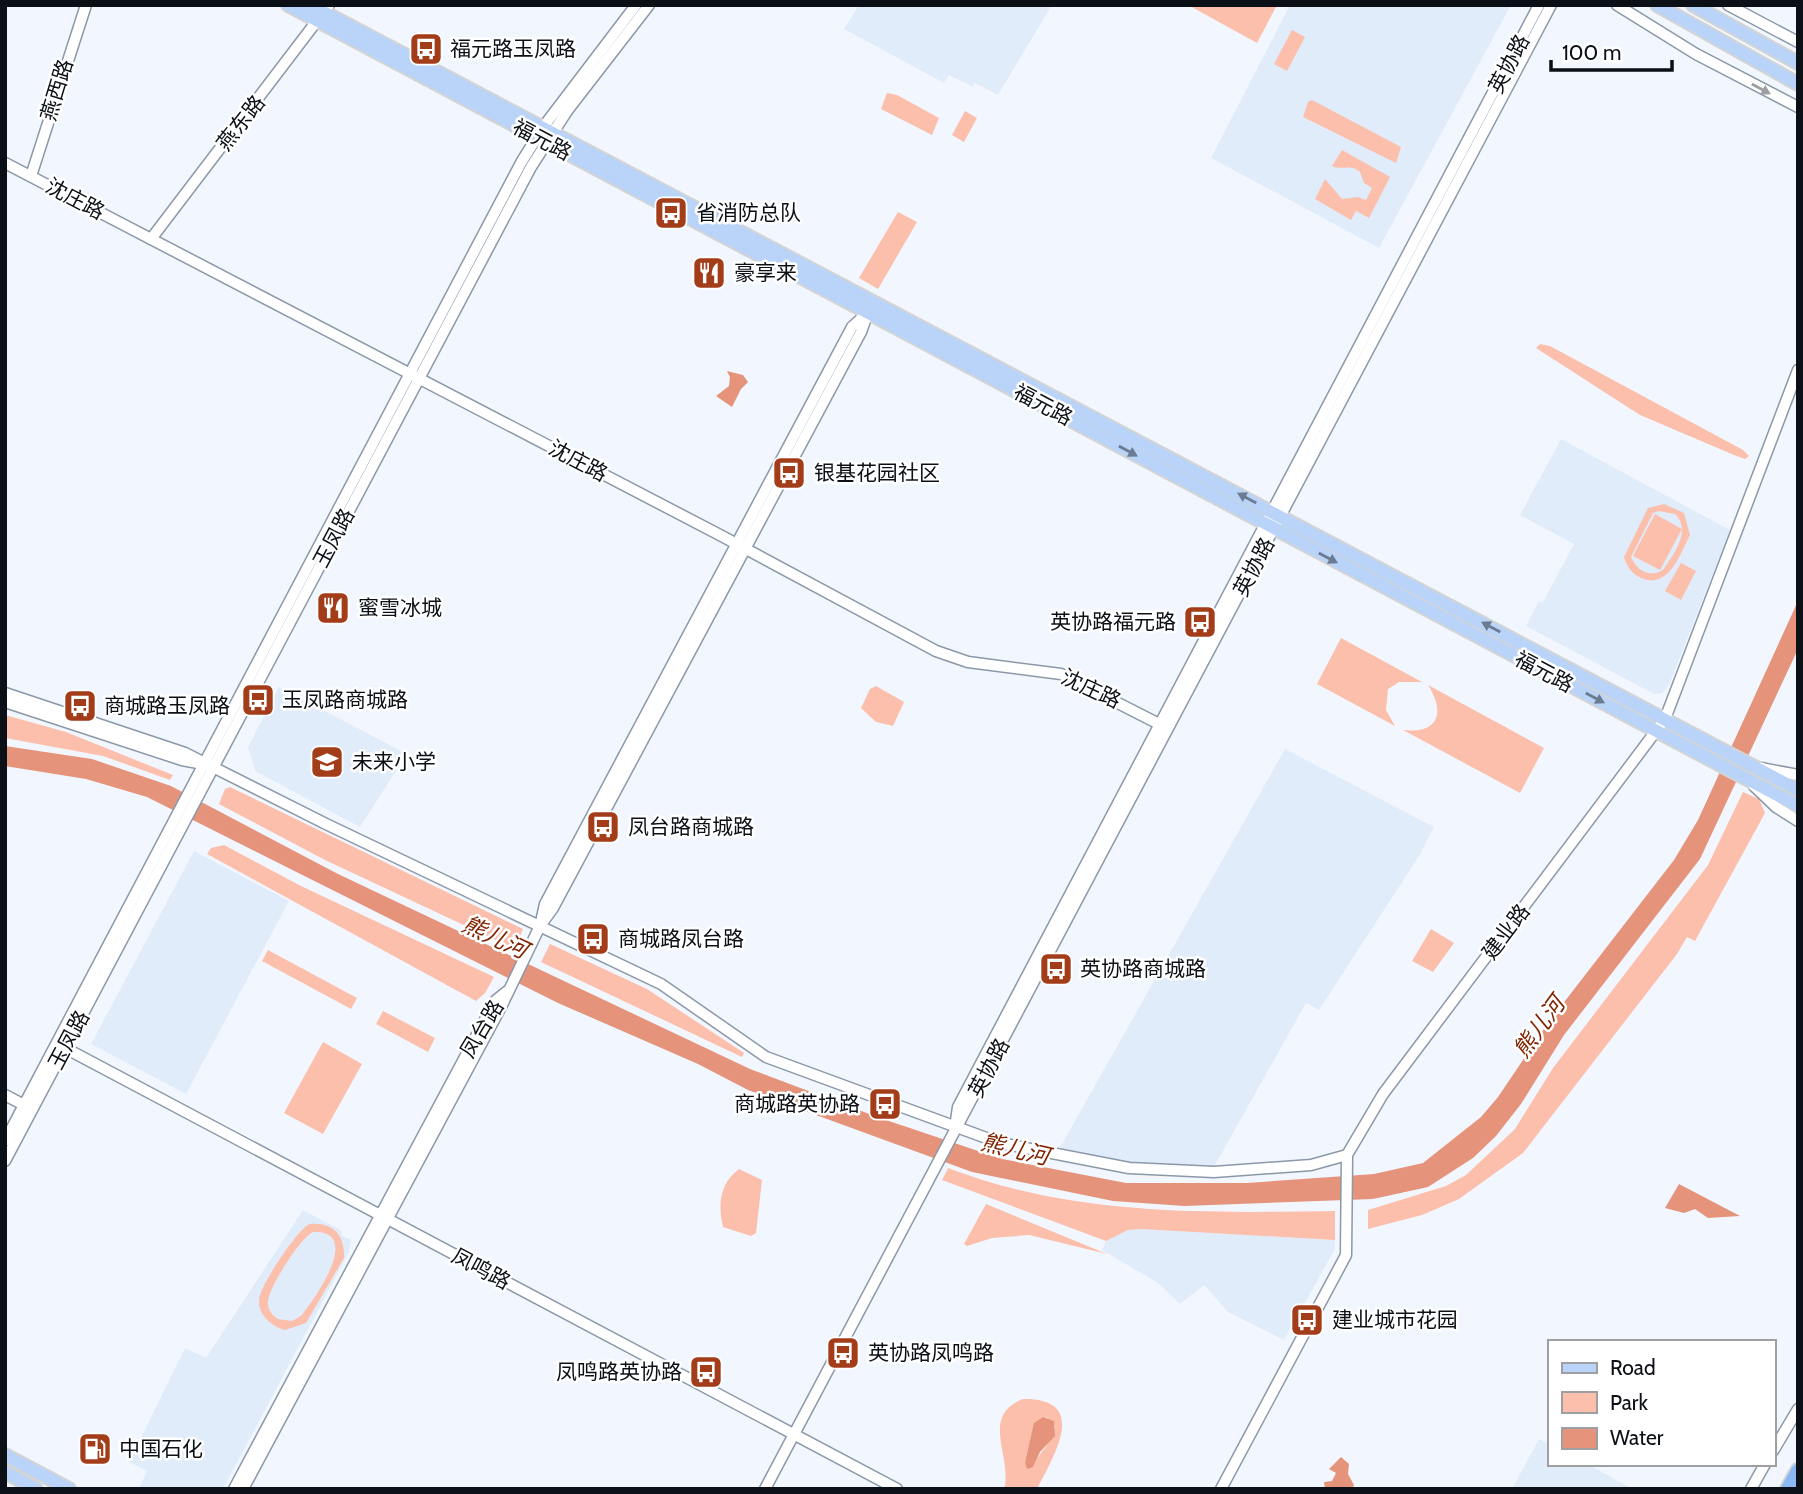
<svg xmlns="http://www.w3.org/2000/svg" width="1803" height="1494" font-family="Cabin,'Noto Sans SC',sans-serif">
<style>
.built{fill:#e1ecfb}
.green{fill:#fcbfac;fill-rule:evenodd}
.water{fill:#e5947b}
.lines{fill:none;stroke-linecap:round;stroke-linejoin:round}
.minor-casing{stroke:#8b98a9;stroke-width:13}
.major-casing{stroke:#d3d4d5;stroke-width:16}
.highway-casing{stroke:#d3d4d5;stroke-width:18}
.minor{stroke:#fff;stroke-width:10}
.major{stroke:#b9d4f8;stroke-width:12}
.highway{stroke:#8bb7f4;stroke-width:14}
.oneway{fill:#9d9fa2}
.oneway2{fill:#6b7c92}
.labels{text-anchor:middle;stroke-width:5;stroke-linejoin:round;paint-order:stroke}
.poi-label{font-size:21px;fill:#0b1016;stroke:#fff;text-anchor:start}
.street-label{font-size:21px;fill:#0b1016;stroke:#fff}
.water-label{font-size:23px;font-style:italic;fill:#812300;stroke:#fff}
</style>
<rect width="100%" height="100%" fill="#f2f7ff"/>
<g class="built">
<path d="M 859,5 L 1052,5 L 998,95 L 975,83 L 973,87 L 949,75 L 944,83 L 844,29 Z"/>
<path d="M 1290,5 L 1511,5 L 1379,248 L 1211,158 Z"/>
<path d="M 1561,439 L 1730,530 L 1669,685 L 1662,693 L 1654,694 L 1526,626 L 1539,601 L 1543,602 L 1574,544 L 1520,515 Z"/>
<path d="M 279,687 L 407,754 L 360,827 L 255,771 L 248,747 Z"/>
<path d="M 1285,749 L 1434,827 L 1419,856 L 1319,1010 L 1306,1003 L 1214,1167 L 1154,1166 L 1058,1151 Z"/>
<path d="M 194,851 L 289,901 L 186,1094 L 91,1044 Z"/>
<path d="M 303,1210 L 342,1231 L 341,1235 L 351,1240 L 349,1252 L 223,1489 L 139,1489 L 147,1471 L 129,1462 L 185,1348 L 206,1358 Z"/>
<path d="M 1141,1229 L 1335,1240 L 1335,1249 L 1284,1340 L 1228,1312 L 1204,1285 L 1180,1304 L 1158,1283 L 1102,1250 L 1106,1241 L 1128,1230 Z"/>
<path d="M 1539,1439 L 1549,1444 L 1549,1464 L 1587,1464 L 1633,1489 L 1512,1489 Z"/>
</g>
<g class="green">
<path d="M 1188,5 L 1277,5 L 1257,43 Z"/>
<path d="M 1292,30 L 1305,37 L 1287,71 L 1274,64 Z"/>
<path d="M 887,93 L 897,95 L 939,118 L 932,135 L 881,109 Z"/>
<path d="M 1312,100 L 1401,147 L 1396,163 L 1303,117 L 1308,102 Z"/>
<path d="M 965,111 L 977,118 L 964,142 L 952,135 Z"/>
<path d="M 1342,150 L 1390,177 L 1369,218 L 1356,211 L 1351,220 L 1315,199 L 1325,179 L 1342,199 L 1358,197 L 1366,200 L 1372,188 L 1364,183 L 1360,172 C 1350,163 1341,171 1332,166 Z"/>
<path d="M 898,212 L 917,222 L 878,289 L 859,278 Z"/>
<path d="M 1540,344 L 1550,346 L 1743,450 L 1749,456 L 1745,459 L 1734,455 L 1640,415 L 1536,348 Z"/>
<path d="M 1664,504 L 1684,513 L 1690,535 C 1680,554 1669,590 1641,578 C 1632,574 1627,567 1624,557 L 1648,508 ZM 1659,511 L 1675,514 C 1692,530 1674,554 1663,570 C 1650,578 1637,571 1631,557 L 1653,513 Z"/>
<path d="M 1655,514 L 1682,529 L 1660,570 L 1633,556 Z"/>
<path d="M 1681,563 L 1696,571 L 1681,600 L 1665,591 Z"/>
<path d="M 1341,638 L 1422,682 L 1399,682 L 1388,689 L 1386,710 L 1395,726 L 1317,684 Z"/>
<path d="M 1428,685 L 1544,748 L 1520,793 L 1403,730 C 1438,734 1446,713 1428,685 Z"/>
<path d="M 876,686 L 904,702 L 893,726 L 876,722 L 861,708 L 870,689 Z"/>
<path d="M 5,715 L 66,732 L 173,775 L 170,780 L 103,756 L 5,738 Z"/>
<path d="M 230,787 L 523,929 L 515,949 L 325,860 L 219,804 L 225,789 Z"/>
<path d="M 1743,792 L 1759,799 L 1765,813 L 1695,941 L 1687,937 L 1677,954 L 1523,1153 L 1459,1199 L 1422,1215 L 1368,1229 L 1368,1210 L 1446,1186 L 1466,1175 L 1515,1129 L 1553,1068 L 1708,865 Z"/>
<path d="M 224,845 L 301,886 L 494,977 L 485,993 L 476,1001 L 207,854 L 211,848 Z"/>
<path d="M 1431,929 L 1454,943 L 1433,972 L 1412,961 Z"/>
<path d="M 550,944 L 647,989 L 744,1053 L 742,1057 L 541,962 Z"/>
<path d="M 268,950 L 357,998 L 351,1009 L 262,961 Z"/>
<path d="M 383,1011 L 435,1038 L 428,1052 L 376,1024 Z"/>
<path d="M 323,1042 L 362,1064 L 323,1134 L 284,1113 Z"/>
<path d="M 948,1168 C 1072,1216 1204,1213 1335,1211 L 1335,1240 L 1141,1229 L 1128,1230 L 1106,1241 L 942,1180 Z"/>
<path d="M 739,1169 L 762,1180 L 756,1233 L 751,1236 L 723,1227 C 718,1205 719,1184 739,1169 Z"/>
<path d="M 986,1204 L 1107,1254 L 1029,1235 L 992,1238 L 967,1246 L 964,1244 Z"/>
<path d="M 310,1224 C 334,1222 345,1236 344,1258 L 306,1323 L 285,1330 C 271,1326 258,1315 259,1299 C 260,1286 298,1228 310,1224 ZM 313,1232 C 364,1230 314,1300 301,1316 L 292,1321 L 278,1319 C 272,1315 267,1309 268,1301 C 269,1287 301,1237 313,1232 Z"/>
<path d="M 1023,1399 C 1091,1398 1053,1457 1037,1489 L 1004,1489 C 1013,1457 979,1416 1023,1399 ZM 1046,1417 L 1055,1426 C 1051,1447 1041,1448 1033,1467 L 1025,1462 L 1033,1429 Z"/>
</g>
<g class="water">
<path d="M 727,371 L 743,375 L 748,382 L 741,389 L 732,407 L 716,396 L 729,386 L 730,377 Z"/>
<path d="M 1798,601 L 1798,649 L 1700,859 L 1564,1035 L 1521,1104 L 1496,1136 L 1473,1158 L 1428,1187 L 1373,1199 L 1184,1206 L 1113,1201 L 972,1172 L 748,1090 L 698,1064 L 558,1003 L 147,797 L 86,779 L 5,766 L 5,746 L 92,759 L 171,786 L 338,874 L 750,1069 L 880,1118 L 1002,1159 L 1126,1183 L 1247,1183 L 1374,1174 L 1423,1163 L 1481,1117 L 1498,1097 L 1548,1023 L 1674,860 L 1698,820 Z"/>
<path d="M 1679,1184 L 1740,1216 L 1708,1218 L 1695,1209 L 1684,1213 L 1665,1208 Z"/>
<path d="M 1043,1417 L 1054,1421 L 1055,1436 L 1040,1452 L 1033,1467 L 1027,1469 L 1025,1462 L 1034,1423 Z"/>
<path d="M 1341,1457 L 1349,1464 L 1348,1474 L 1354,1485 L 1352,1489 L 1325,1489 L 1324,1482 L 1332,1481 L 1336,1473 L 1329,1469 Z"/>
</g>
<g class="lines">
<defs>
<g id="minor">
<path d="M 1617,5 L 1696,54 L 1798,107"/>
<path d="M 1728,5 L 1798,42"/>
<path d="M 5,163 L 718,534 L 936,651 L 968,662 L 1061,674 L 1161,725"/>
<path d="M 31,176 L 86,5"/>
<path d="M 151,239 L 329,5"/>
<path d="M 5,693 L 185,753 L 326,824 L 661,984 L 766,1057 L 1000,1143 L 1129,1168 L 1214,1172 L 1311,1165 L 1347,1155"/>
<path d="M 5,702 L 182,760 L 198,763"/>
<path d="M 1761,768 L 1798,775"/>
<path d="M 1754,786 L 1776,807 L 1798,821"/>
<path d="M 541,922 L 545,904 L 852,327 L 864,316"/>
<path d="M 65,1048 L 897,1489"/>
<path d="M 5,1095 L 24,1105"/>
<path d="M 956,1121 L 958,1107 L 1539,5"/>
<path d="M 5,1141 L 522,161 L 544,126 L 636,5"/>
<path d="M 5,1161 L 531,167 L 567,111 L 649,5"/>
<path d="M 1773,1451 L 1798,1409"/>
<path d="M 234,1489 L 495,1001 L 506,992"/>
<path d="M 243,1489 L 502,1005 L 540,926 L 553,908 L 861,332 L 868,312"/>
<path d="M 765,1489 L 1551,5"/>
<path d="M 1221,1489 L 1346,1255 L 1347,1155 L 1383,1094 L 1665,719 L 1798,370"/>
<path d="M 1751,1489 L 1765,1464"/>
</g>
<g id="major">
<path d="M 288,5 L 1798,806"/>
<path d="M 310,5 L 1798,790"/>
<path d="M 1657,5 L 1798,84"/>
<path d="M 1693,5 L 1798,63"/>
<path d="M 5,1455 L 69,1489"/>
<path d="M 5,1472 L 36,1489"/>
</g>
<path id="highway" d="M 1788,1489 L 1798,1471"/>
</defs>
<use href="#minor" class="minor-casing"/>
<use href="#major" class="major-casing"/>
<use href="#highway" class="highway-casing"/>
<use href="#minor" class="minor"/>
<use href="#major" class="major"/>
<use href="#highway" class="highway"/>
</g>
<defs><path id="oneway-solid" d="M-6-.8H1V-3.2L6.5 0L1 3.2V.8H-6Z" transform="scale(1.75)"/></defs>
<use class="oneway" href="#oneway-solid" transform="translate(1761 89) rotate(28)"/>
<g class="oneway2">
<use href="#oneway-solid" transform="translate(1128 451) rotate(29)"/>
<use href="#oneway-solid" transform="translate(1247 498) rotate(-152)"/>
<use href="#oneway-solid" transform="translate(1328 558) rotate(28)"/>
<use href="#oneway-solid" transform="translate(1491 627) rotate(-152)"/>
<use href="#oneway-solid" transform="translate(1595 698) rotate(28)"/>
</g>
<defs>
<symbol id="bus-square" viewBox="-11 -11 22 22"><rect x="-9" y="-9" width="18" height="18" rx="4" fill="#a33c19" stroke="#fff"/><path d="M-5-6H5V4H4V6H2V4H-2V6H-4V4H-5ZM-3.5-4V0h7V-4ZM-3.5 1.2v1.5H-2V1.2ZM2 1.2v1.5H3.5V1.2Z" fill="#fff"/></symbol>
<symbol id="restaurant-square" viewBox="-11 -11 22 22"><rect x="-9" y="-9" width="18" height="18" rx="4" fill="#a33c19" stroke="#fff"/><path d="M-5-6h1v4h1v-4h1v4h1v-4h1v5L-1.5 .5V6h-2V.5L-5-1ZM5-6V6H3V1.5H1.5Q1.5-4 5-6Z" fill="#fff"/></symbol>
<symbol id="school-square" viewBox="-11 -11 22 22"><rect x="-9" y="-9" width="18" height="18" rx="4" fill="#a33c19" stroke="#fff"/><path d="M0-5L7-2L0 1L-7-2ZM-4 1L0 2.5L4 1V4Q0 6-4 4Z" fill="#fff"/></symbol>
<symbol id="fuel-square" viewBox="-11 -11 22 22"><rect x="-9" y="-9" width="18" height="18" rx="4" fill="#a33c19" stroke="#fff"/><path d="M-5.5-6h7V0h2V4h1.3V-2.5L3-4.5l.8-.8L6-3V5H2.5V1h-1V6h-7ZM-4.2-4.7v3.2H.2V-4.7Z" fill="#fff"/></symbol>
</defs>
<g fill-rule="evenodd">
<use href="#bus-square" x="407" y="30" width="38" height="38"/>
<use href="#bus-square" x="652" y="194" width="38" height="38"/>
<use href="#restaurant-square" x="690" y="254" width="38" height="38"/>
<use href="#bus-square" x="770" y="454" width="38" height="38"/>
<use href="#restaurant-square" x="314" y="589" width="38" height="38"/>
<use href="#bus-square" x="1181" y="603" width="38" height="38"/>
<use href="#bus-square" x="239" y="681" width="38" height="38"/>
<use href="#bus-square" x="61" y="687" width="38" height="38"/>
<use href="#school-square" x="308" y="743" width="38" height="38"/>
<use href="#bus-square" x="584" y="808" width="38" height="38"/>
<use href="#bus-square" x="574" y="920" width="38" height="38"/>
<use href="#bus-square" x="1037" y="950" width="38" height="38"/>
<use href="#bus-square" x="866" y="1085" width="38" height="38"/>
<use href="#bus-square" x="1288" y="1301" width="38" height="38"/>
<use href="#bus-square" x="824" y="1334" width="38" height="38"/>
<use href="#bus-square" x="687" y="1353" width="38" height="38"/>
<use href="#fuel-square" x="76" y="1430" width="38" height="38"/>
</g>
<g class="labels">
<g class="poi-label">
<text x="450" y="56">福元路玉凤路</text>
<text x="696" y="220">省消防总队</text>
<text x="734" y="280">豪享来</text>
<text x="814" y="480">银基花园社区</text>
<text x="358" y="615">蜜雪冰城</text>
<text x="1176" y="629" text-anchor="end">英协路福元路</text>
<text x="282" y="707">玉凤路商城路</text>
<text x="104" y="713">商城路玉凤路</text>
<text x="352" y="769">未来小学</text>
<text x="628" y="834">凤台路商城路</text>
<text x="618" y="946">商城路凤台路</text>
<text x="1080" y="976">英协路商城路</text>
<text x="860" y="1111" text-anchor="end">商城路英协路</text>
<text x="1332" y="1327">建业城市花园</text>
<text x="868" y="1360">英协路凤鸣路</text>
<text x="682" y="1379" text-anchor="end">凤鸣路英协路</text>
<text x="119" y="1456">中国石化</text>
</g>
<g class="street-label">
<text transform="translate(1509 64) rotate(-62)" y="7">英协路</text>
<text transform="translate(57 90) rotate(-73)" y="7">燕西路</text>
<text transform="translate(241 123) rotate(-52)" y="7">燕东路</text>
<text transform="translate(542 140) rotate(28)" y="7">福元路</text>
<text transform="translate(75 199) rotate(28)" y="7">沈庄路</text>
<text transform="translate(1043 405) rotate(28)" y="7">福元路</text>
<text transform="translate(578 461) rotate(28)" y="7">沈庄路</text>
<text transform="translate(334 538) rotate(-62)" y="7">玉凤路</text>
<text transform="translate(1254 567) rotate(-62)" y="7">英协路</text>
<text transform="translate(1544 672) rotate(28)" y="7">福元路</text>
<text transform="translate(1091 689) rotate(25)" y="7">沈庄路</text>
<text transform="translate(1506 932) rotate(-53)" y="7">建业路</text>
<text transform="translate(482 1029) rotate(-59)" y="7">凤台路</text>
<text transform="translate(69 1040) rotate(-62)" y="7">玉凤路</text>
<text transform="translate(989 1068) rotate(-62)" y="7">英协路</text>
<text transform="translate(481 1269) rotate(28)" y="7">凤鸣路</text>
</g>
<g class="water-label">
<text transform="translate(495 937) rotate(25)" y="8">熊儿河</text>
<text transform="translate(1539 1027) rotate(-54)" y="8">熊儿河</text>
<text transform="translate(1015 1149) rotate(13)" y="8">熊儿河</text>
</g>
</g>
<rect width="1803" height="1494" fill="none" stroke="#0b1016" stroke-width="14"/>
<rect x="1548" y="1340" width="228" height="126" fill="#ffffff" stroke="#9d9fa2" stroke-width="2"/>
<rect x="1562" y="1363" width="35" height="10" fill="#b9d4f8" stroke="#9d9fa2" stroke-width="2"/>
<text x="1610" y="1375" font-size="21" fill="#0b1016">Road</text>
<rect x="1562" y="1392" width="35" height="21" fill="#fcbfac" stroke="#9d9fa2" stroke-width="2"/>
<text x="1610" y="1410" font-size="21" fill="#0b1016">Park</text>
<rect x="1562" y="1428" width="35" height="21" fill="#e5947b" stroke="#9d9fa2" stroke-width="2"/>
<text x="1610" y="1445" font-size="21" fill="#0b1016">Water</text>
<path d="M1551 60v10h121v-10" fill="none" stroke="#0b1016" stroke-width="3.5"/>
<text x="1562" y="60" font-size="21" fill="#0b1016" stroke="#ffffff" stroke-width="5" paint-order="stroke">100 m</text>
</svg>
